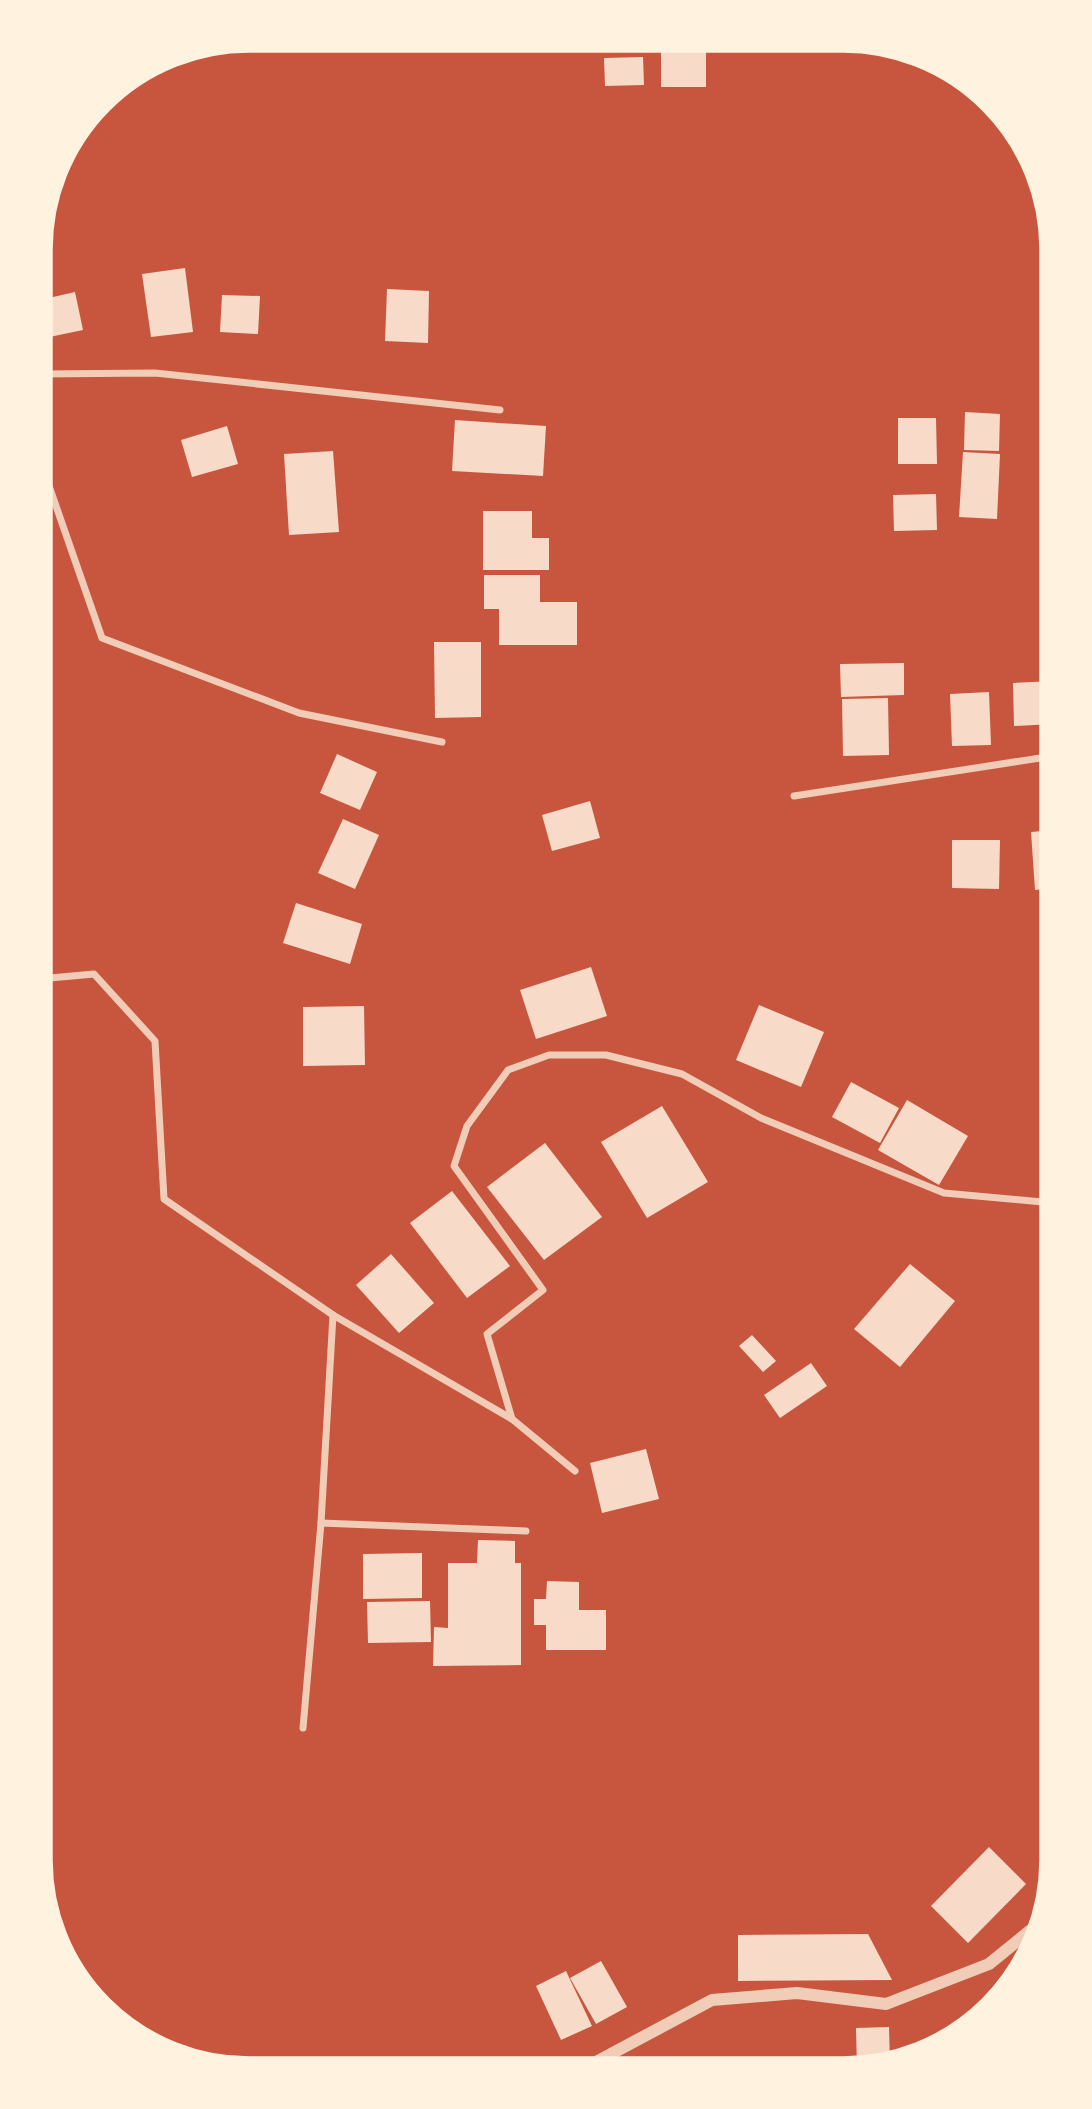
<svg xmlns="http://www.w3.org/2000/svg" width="1092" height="2109" font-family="'Roboto Serif',serif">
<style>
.building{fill:#f7dbc8}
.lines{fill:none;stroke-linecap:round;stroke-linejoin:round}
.minor{stroke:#f1ccb7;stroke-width:7}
.tertiary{stroke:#f1ccb7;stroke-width:12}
.rim{fill:none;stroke:#fff3e0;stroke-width:3.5}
</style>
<rect width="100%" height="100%" fill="#c8553d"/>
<g class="building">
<rect x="661" y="41" width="45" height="46"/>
<path d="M 643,57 L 644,85 L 605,86 L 604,58 Z"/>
<path d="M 185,268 L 193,332 L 151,337 L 142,274 Z"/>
<path d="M 387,289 L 429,291 L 428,343 L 385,341 Z"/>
<path d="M 75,292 L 83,330 L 40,339 L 40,300 Z"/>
<path d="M 222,295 L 260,296 L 258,334 L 220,332 Z"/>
<path d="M 965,412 L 1000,414 L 999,451 L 964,450 Z"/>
<path d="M 898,418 L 936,418 L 937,464 L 898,464 Z"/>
<path d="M 455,420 L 546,426 L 543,476 L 452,471 Z"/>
<path d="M 227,426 L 238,464 L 192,477 L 181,440 Z"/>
<path d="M 333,451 L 339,532 L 289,535 L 284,454 Z"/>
<path d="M 963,452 L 1000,454 L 997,519 L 959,517 Z"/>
<path d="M 936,494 L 937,530 L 894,531 L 893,495 Z"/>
<path d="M 483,511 L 532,511 L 532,538 L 549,538 L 549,570 L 483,570 Z"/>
<path d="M 484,575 L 540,575 L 540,602 L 577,602 L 577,645 L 499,645 L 499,609 L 484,609 Z"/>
<path d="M 1053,578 L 1053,626 L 1046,626 L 1043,579 Z"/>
<path d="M 434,642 L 481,642 L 481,717 L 435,718 Z"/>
<path d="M 904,663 L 904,695 L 841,697 L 840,664 Z"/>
<path d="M 1053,681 L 1053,724 L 1014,726 L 1013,683 Z"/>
<path d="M 989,692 L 991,745 L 952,746 L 950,694 Z"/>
<path d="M 888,698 L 889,755 L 843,756 L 842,699 Z"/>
<path d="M 337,754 L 377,772 L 360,810 L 320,793 Z"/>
<path d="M 590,801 L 600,838 L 552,851 L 542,815 Z"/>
<path d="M 343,819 L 379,835 L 355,889 L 318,873 Z"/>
<path d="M 1053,830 L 1053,888 L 1035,890 L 1031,832 Z"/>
<path d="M 952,840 L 1000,840 L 999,889 L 952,888 Z"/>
<path d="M 296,903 L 362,924 L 350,964 L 283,943 Z"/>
<path d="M 591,967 L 607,1016 L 536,1039 L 520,990 Z"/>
<path d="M 759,1005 L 824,1032 L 801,1087 L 736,1060 Z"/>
<path d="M 364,1006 L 365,1065 L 303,1066 L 303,1007 Z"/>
<path d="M 851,1082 L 899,1108 L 880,1143 L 832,1117 Z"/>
<path d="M 907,1100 L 968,1136 L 939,1185 L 878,1150 Z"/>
<path d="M 662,1106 L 708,1182 L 647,1218 L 601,1142 Z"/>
<path d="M 545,1143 L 602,1217 L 544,1260 L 487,1187 Z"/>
<path d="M 452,1191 L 510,1266 L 467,1298 L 410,1223 Z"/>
<path d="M 391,1254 L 434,1303 L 399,1333 L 356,1285 Z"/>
<path d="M 910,1264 L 955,1301 L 900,1367 L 854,1329 Z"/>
<path d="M 752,1335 L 776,1361 L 763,1372 L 739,1346 Z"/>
<path d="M 811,1363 L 827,1386 L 780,1418 L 764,1395 Z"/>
<path d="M 646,1449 L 659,1499 L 602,1513 L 590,1463 Z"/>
<path d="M 478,1540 L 515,1541 L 515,1563 L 521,1563 L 521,1665 L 433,1666 L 434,1627 L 448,1628 L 448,1563 L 477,1563 Z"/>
<path d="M 422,1553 L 422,1598 L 363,1599 L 363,1554 Z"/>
<path d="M 547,1581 L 579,1582 L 579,1610 L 606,1610 L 606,1650 L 546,1650 L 546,1625 L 534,1625 L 534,1599 L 546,1599 Z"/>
<path d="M 430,1601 L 431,1642 L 368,1643 L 367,1602 Z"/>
<path d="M 989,1847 L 1026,1884 L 968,1943 L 931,1906 Z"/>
<path d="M 868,1934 L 892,1980 L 738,1981 L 738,1935 Z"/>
<path d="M 601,1961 L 627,2007 L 596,2024 L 570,1978 Z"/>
<path d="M 566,1971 L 592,2026 L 561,2040 L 536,1986 Z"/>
<path d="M 889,2027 L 890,2063 L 857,2068 L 856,2028 Z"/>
</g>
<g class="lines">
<g class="minor">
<path d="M 40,374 L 155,373 L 500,410"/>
<path d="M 40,460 L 102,638 L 299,713 L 442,742"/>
<path d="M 794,796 L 1053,756"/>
<path d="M 39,979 L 94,974 L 155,1041 L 164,1199 L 333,1315 L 512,1419 L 575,1471"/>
<path d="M 512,1419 L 487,1334 L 543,1290 L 454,1166 L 467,1126 L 508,1070 L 549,1055 L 606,1055 L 682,1074 L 761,1118 L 944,1193 L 1053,1203"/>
<path d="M 321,1523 L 526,1531"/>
<path d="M 303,1728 L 321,1523 L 333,1315"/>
</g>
<path class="tertiary" d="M 581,2070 L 712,2000 L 797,1993 L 886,2004 L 989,1964 L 1042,1921"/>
</g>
<path d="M0 0H1092V2109H0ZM249 51H843A198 198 0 0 1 1041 249V1860A198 198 0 0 1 843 2058H249A198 198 0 0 1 51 1860V249A198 198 0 0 1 249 51Z" fill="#fff3e0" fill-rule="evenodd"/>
<path class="rim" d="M249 51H843A198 198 0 0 1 1041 249V1860A198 198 0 0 1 843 2058H249A198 198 0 0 1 51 1860V249A198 198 0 0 1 249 51Z"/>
</svg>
